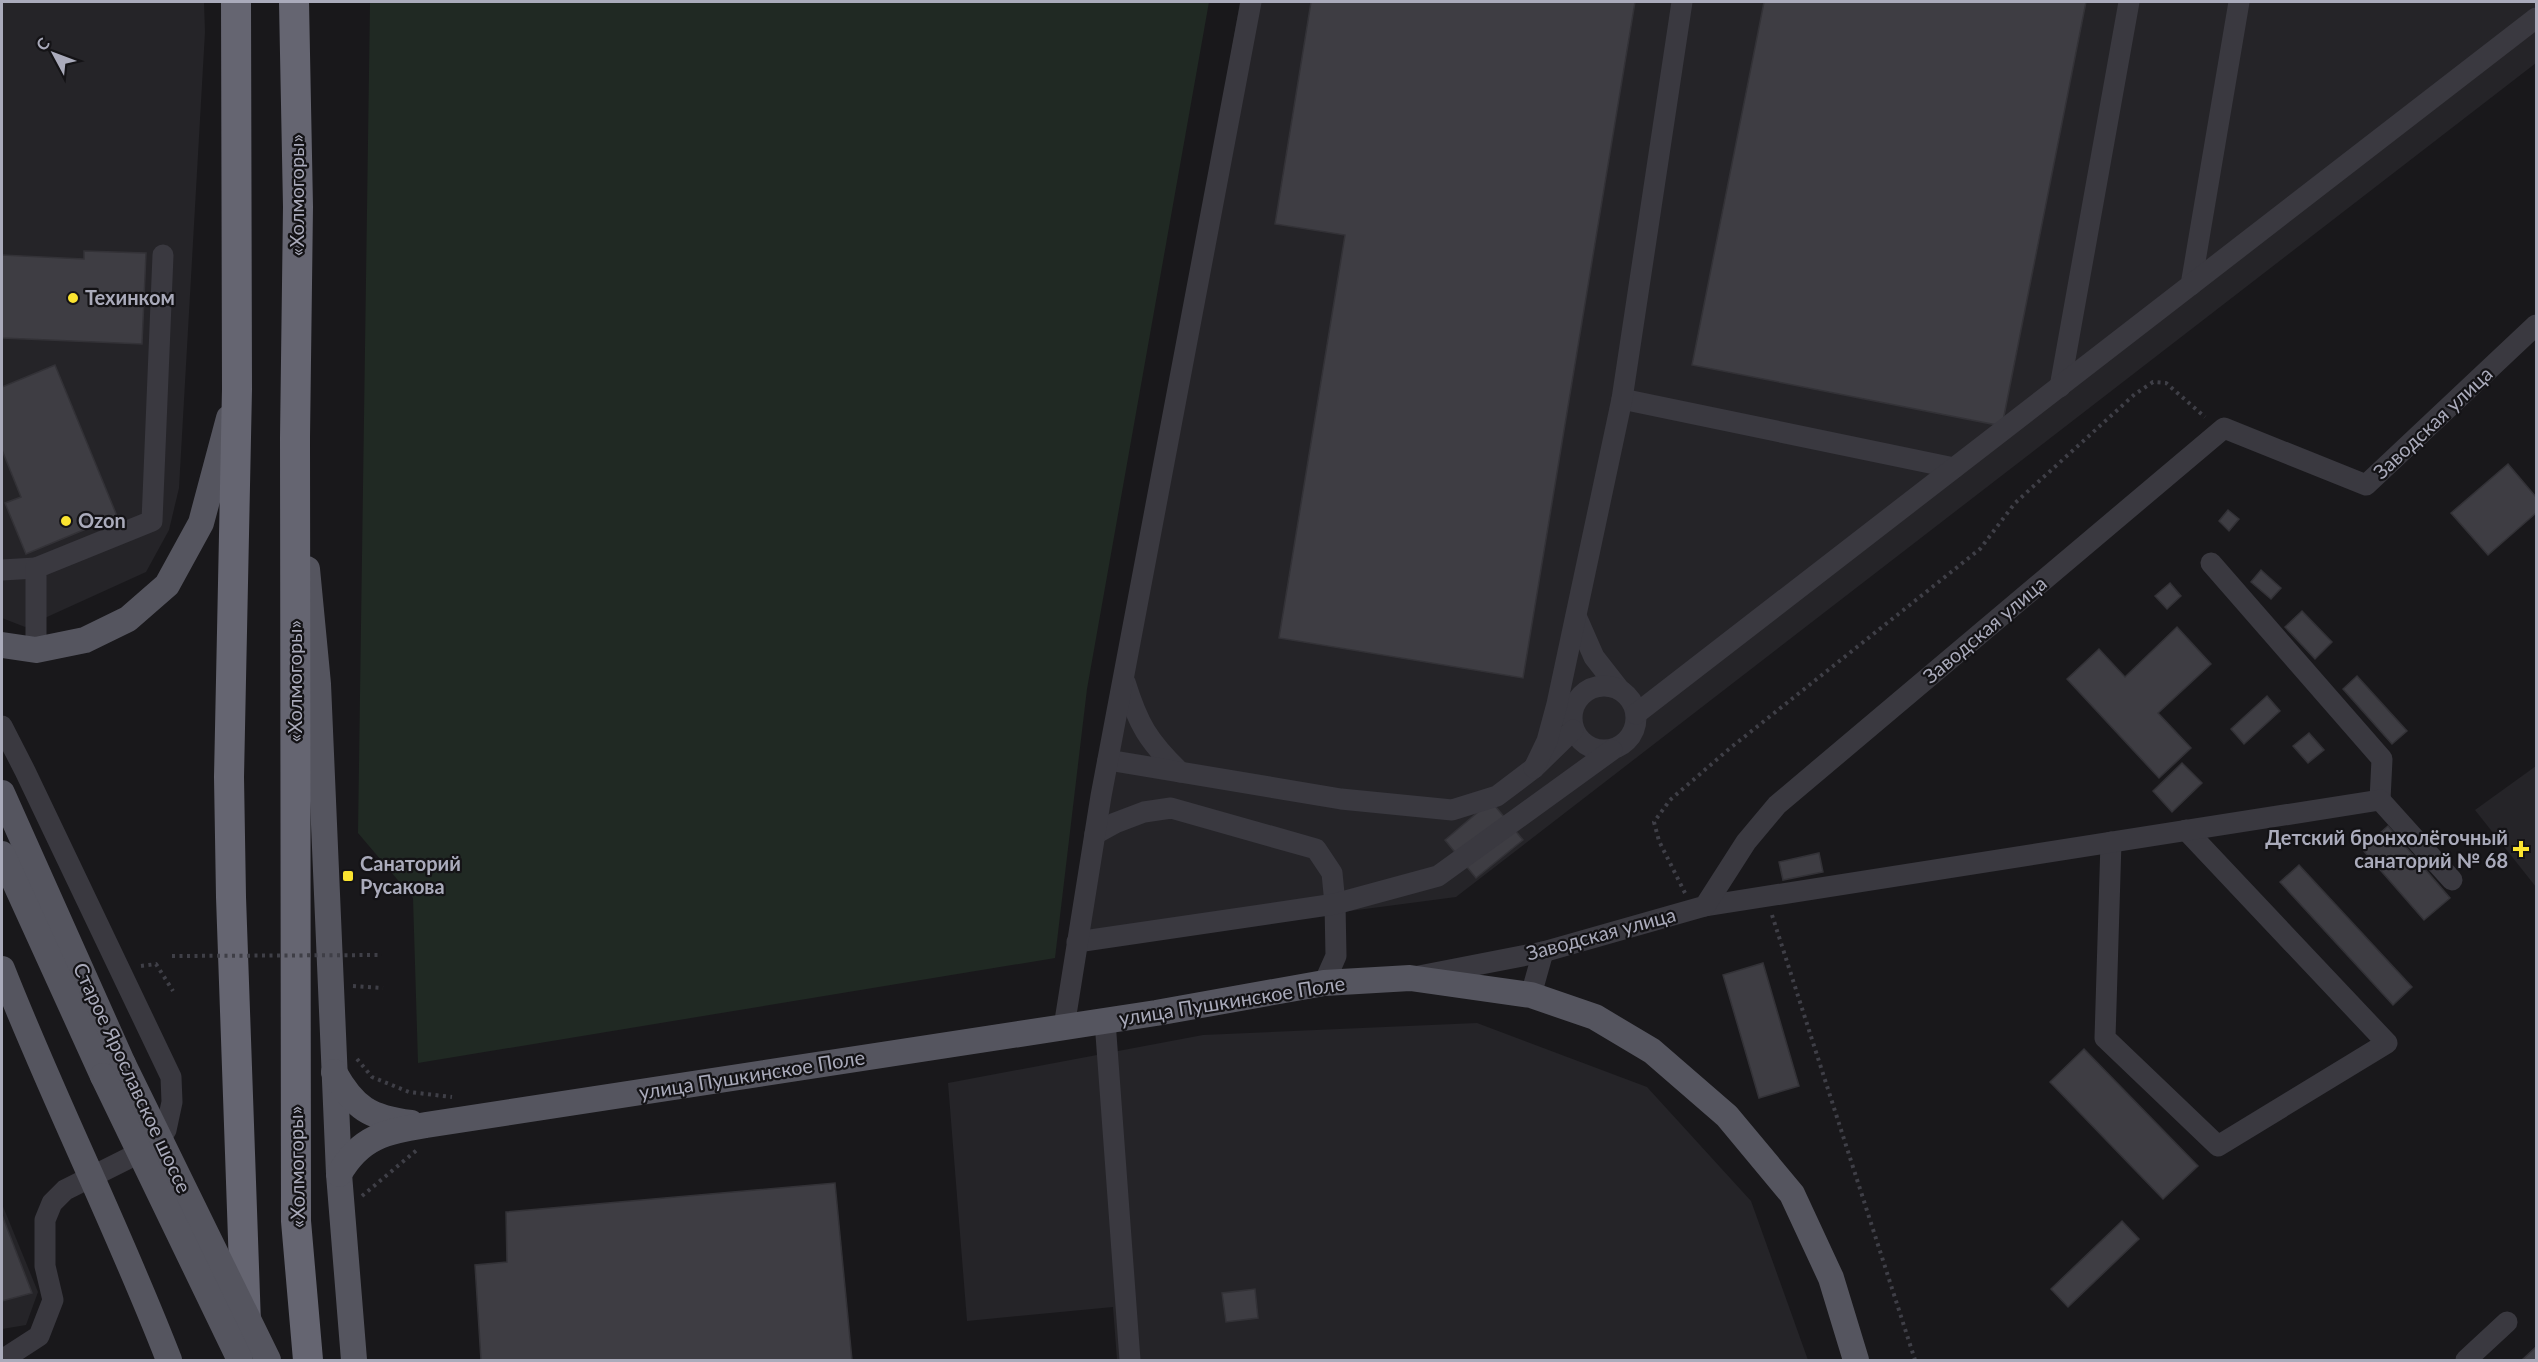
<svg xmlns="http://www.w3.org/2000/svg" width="2538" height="1362" font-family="Lato,sans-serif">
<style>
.built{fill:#252428}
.green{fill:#202923}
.building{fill:#3e3d43;stroke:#333237;stroke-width:1.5}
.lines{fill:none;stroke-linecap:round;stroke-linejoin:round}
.path{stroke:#3f3f47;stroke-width:4;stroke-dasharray:3 4.5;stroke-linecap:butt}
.minor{stroke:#3a3940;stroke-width:21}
.major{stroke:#55555f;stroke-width:26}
.highway{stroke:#656571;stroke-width:30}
.path-bridge{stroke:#3f3f47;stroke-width:4;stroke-dasharray:3 4.5;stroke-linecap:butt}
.major-bridge{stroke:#55555f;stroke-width:26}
.poi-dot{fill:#fbe430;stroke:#141316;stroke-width:2}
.labels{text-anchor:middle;stroke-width:4.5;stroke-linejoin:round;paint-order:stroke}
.street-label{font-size:20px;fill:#aaabbb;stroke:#141316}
.poi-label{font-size:20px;font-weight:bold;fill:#aaabbb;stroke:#141316;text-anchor:start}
</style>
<rect width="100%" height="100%" fill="#19181b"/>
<g class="built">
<path d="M 2,2 L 204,2 L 205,32 L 179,488 L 169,530 L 146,572 L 25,627 L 2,618 Z"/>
<path d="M 1240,2 L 2536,2 L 2536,63 L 1456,897 L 1076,947 Z"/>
<path d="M 2536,766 L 2536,887 L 2475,810 Z"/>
<path d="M 1477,1023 L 1647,1087 L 1751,1201 L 1808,1360 L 1117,1360 L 1113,1307 L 967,1321 L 948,1083 L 1203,1035 Z"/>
<path d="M 2,1204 L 38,1292 L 26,1325 L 2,1329 Z"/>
</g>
<path class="green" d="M 370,2 L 1209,2 L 1087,689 L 1055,958 L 418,1063 L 413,898 L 358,833 Z"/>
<g class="building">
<path d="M 1311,2 L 1635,2 L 1523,678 L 1279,638 L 1345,235 L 1275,224 Z"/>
<path d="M 1764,2 L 2086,2 L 2002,426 L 1692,365 Z"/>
<path d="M 84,251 L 146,253 L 142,344 L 2,338 L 2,255 L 84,259 Z"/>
<path d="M 55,365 L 117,516 L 26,554 L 5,503 L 21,497 L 2,450 L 2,387 Z"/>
<path d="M 2508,464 L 2536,497 L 2536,513 L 2488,555 L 2451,513 Z"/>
<path d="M 2228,510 L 2239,519 L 2229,531 L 2219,521 Z"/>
<path d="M 2261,570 L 2281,588 L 2271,599 L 2251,582 Z"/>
<path d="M 2170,583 L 2181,596 L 2167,609 L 2155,596 Z"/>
<path d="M 2302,611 L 2332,642 L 2315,659 L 2285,627 Z"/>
<path d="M 2177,627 L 2211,664 L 2158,713 L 2191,748 L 2159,778 L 2067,679 L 2099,649 L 2125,677 Z"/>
<path d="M 2357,676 L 2407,731 L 2392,744 L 2343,689 Z"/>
<path d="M 2267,696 L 2280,711 L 2244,744 L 2231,729 Z"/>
<path d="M 2309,733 L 2324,750 L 2308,763 L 2293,746 Z"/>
<path d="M 2182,763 L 2202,783 L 2172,812 L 2153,791 Z"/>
<path d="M 1491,801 L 1523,840 L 1476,878 L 1445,840 Z"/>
<path d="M 2388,826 L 2450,898 L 2424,920 L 2362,849 Z"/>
<path d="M 1819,853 L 1823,872 L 1783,880 L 1779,862 Z"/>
<path d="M 2299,865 L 2412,987 L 2393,1005 L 2280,882 Z"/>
<path d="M 1763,963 L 1799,1086 L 1759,1098 L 1723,975 Z"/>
<path d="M 2084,1049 L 2198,1166 L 2163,1199 L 2050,1082 Z"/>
<path d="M 835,1183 L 852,1360 L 481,1360 L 475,1265 L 507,1262 L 506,1212 Z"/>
<path d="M 2,1215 L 32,1293 L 2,1301 Z"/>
<path d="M 2122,1221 L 2139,1239 L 2068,1307 L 2051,1289 Z"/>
<path d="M 1255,1289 L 1258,1318 L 1226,1322 L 1222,1293 Z"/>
<path d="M 2536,1347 L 2536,1360 L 2522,1360 Z"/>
</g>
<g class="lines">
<g class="path">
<path d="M 1685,893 L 1659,841 L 1654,822 L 1670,800 L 1729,749 L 1980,549 L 2015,503 L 2135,394 L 2153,382 L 2166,383 L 2205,417"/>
<path d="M 1772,915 L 1915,1360"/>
<path d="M 141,966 L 156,964 L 173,991"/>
<path d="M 353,986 L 383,988"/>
<path d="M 357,1059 L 372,1077 L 409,1092 L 452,1097"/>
<path d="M 362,1196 L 418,1149"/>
</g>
<g class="minor">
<path d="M 2191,285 L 2239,2"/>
<path d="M 2060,387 L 2129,2"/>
<path d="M 1622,399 L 1954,468"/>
<path d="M 2211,563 L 2382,759 L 2380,800"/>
<path d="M 2,570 L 36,568"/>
<path d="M 1576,616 L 1594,657 L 1619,689"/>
<path d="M 36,650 L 36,568 L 152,521 L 163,255"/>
<path d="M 1125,682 C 1138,724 1148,741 1180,772"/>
<circle cx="1604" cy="718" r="32"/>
<path d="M 1636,714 L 2536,18"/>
<path d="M 2,726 L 25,771 L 171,1077 L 172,1102 L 166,1130 L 155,1145 L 65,1190 L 52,1203 L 45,1220 L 45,1266 L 53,1300 L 39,1336 L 2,1360"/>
<path d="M 1108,760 L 1341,799 L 1452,810 L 1497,796 L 1534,768 L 1573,730"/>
<path d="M 1534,768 L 1547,741 L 1557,704 L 1622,399 L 1682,2"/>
<path d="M 1095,834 L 1115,823 L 1144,812 L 1171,808 L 1316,849 L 1332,873 L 1335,904 L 1336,956 L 1324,983"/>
<path d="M 2111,842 L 2105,1038 L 2218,1146 L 2387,1043 L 2186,830"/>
<path d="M 1705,906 L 2380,800 L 2452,880"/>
<path d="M 1077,942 L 1335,904 L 1438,876 L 1612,750"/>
<path d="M 1419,976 L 1543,952 L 1705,906 L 1746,842 L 1777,805 L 2224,428 L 2366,485 L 2536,325"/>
<path d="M 1531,995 L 1543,952"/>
<path d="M 1105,1021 L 1130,1360"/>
<path d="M 1064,1027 L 1101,796 L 1251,2"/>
<path d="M 2466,1360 L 2507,1322"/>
</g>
<g class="major">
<path d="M 307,569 L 318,684 L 339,1174 L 354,1360"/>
<path d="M 2,645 L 36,650 L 85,640 L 128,619 L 167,585 L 201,523 L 229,418"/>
<path d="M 2,793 L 123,1064"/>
<path d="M 2,854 L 103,1076"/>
<path d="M 2,969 C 54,1101 118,1228 169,1360"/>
<path d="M 334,1072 C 354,1108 370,1118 411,1123"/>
<path d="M 339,1174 C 361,1136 386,1132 426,1125 L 1156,1013 L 1324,983 L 1410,978 L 1531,995 L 1595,1017 L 1652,1051 L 1727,1116 L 1792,1194 L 1831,1278 L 1856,1360"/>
</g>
<g class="highway">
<path d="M 236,2 L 237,389 L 229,777 L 231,897 L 246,1324"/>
<path d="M 294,2 L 298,207 L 295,438 L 296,1221 L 308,1360"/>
</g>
<path class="path-bridge" d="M 172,956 L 382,955"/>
<g class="major-bridge">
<path d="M 123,1064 L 268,1360"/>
<path d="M 103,1076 L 240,1360"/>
</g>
</g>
<g class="poi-dot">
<circle cx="73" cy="298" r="6"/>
<circle cx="66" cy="521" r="6"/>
<path d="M2518 840h6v6h6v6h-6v6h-6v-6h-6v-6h6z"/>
<rect x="342" y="870" width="12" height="12" rx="3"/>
</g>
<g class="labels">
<g class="street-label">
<text transform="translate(297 195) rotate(-90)" y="7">«Холмогоры»</text>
<text transform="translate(2433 423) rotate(-43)" y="7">Заводская улица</text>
<text transform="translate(1985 630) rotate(-40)" y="7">Заводская улица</text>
<text transform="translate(295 681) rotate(-90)" y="7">«Холмогоры»</text>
<text transform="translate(1601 934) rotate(-15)" y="7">Заводская улица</text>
<text transform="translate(1232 1001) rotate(-9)" y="7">улица Пушкинское Поле</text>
<text transform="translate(752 1075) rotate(-9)" y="7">улица Пушкинское Поле</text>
<text transform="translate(132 1078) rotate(65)" y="7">Старое Ярославское шоссе</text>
<text transform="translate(297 1167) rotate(-91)" y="7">«Холмогоры»</text>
</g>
<g class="poi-label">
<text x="85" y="305">Техинком</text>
<text x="78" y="528">Ozon</text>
<text x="2508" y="845" text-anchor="end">Детский бронхолёгочный<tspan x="2508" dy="23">санаторий № 68</tspan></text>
<text x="360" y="871">Санаторий<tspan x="360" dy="23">Русакова</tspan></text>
</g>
</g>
<rect width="2538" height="1362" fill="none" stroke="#aaabbb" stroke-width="6"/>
<g transform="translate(54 54) rotate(311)" stroke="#141316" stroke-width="4.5" paint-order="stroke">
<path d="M0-4.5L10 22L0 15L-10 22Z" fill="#aaabbb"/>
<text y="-9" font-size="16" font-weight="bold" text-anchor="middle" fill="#aaabbb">С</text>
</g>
</svg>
